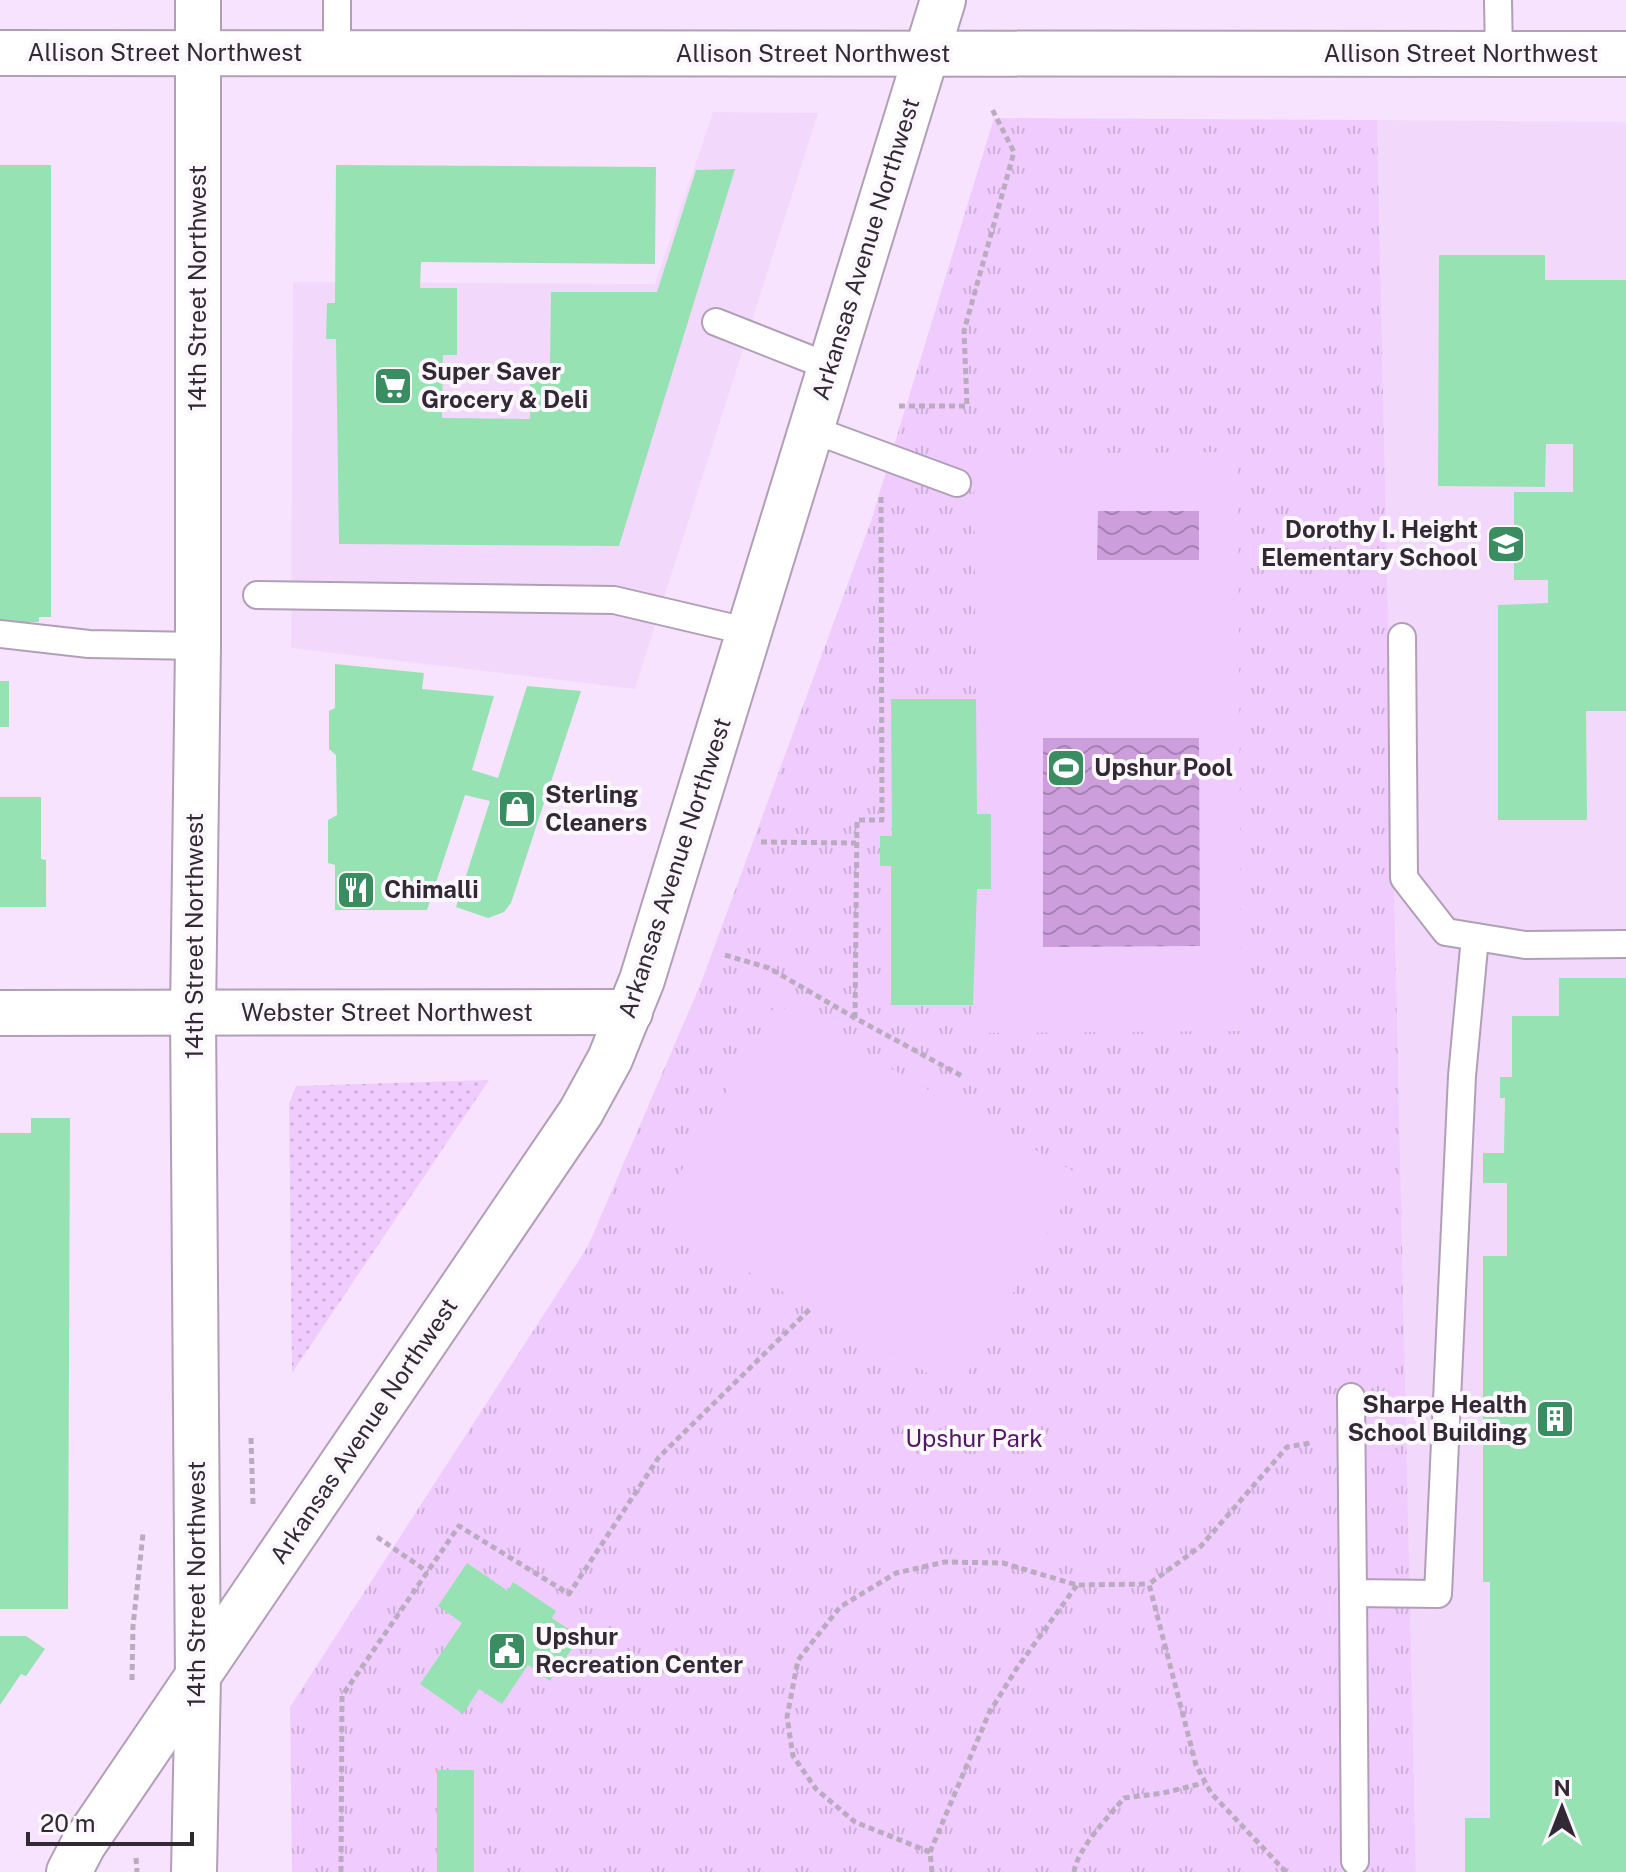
<svg xmlns="http://www.w3.org/2000/svg" width="1626" height="1872" font-family="'Public Sans',sans-serif">
<style>
.built{fill:#f2d9fb}
.grass{fill:url(#grass-dots)}
.park{fill:url(#park-tufts)}
.garden{fill:#f0ccfe}
.water{fill:url(#water-waves)}
.building{fill:#96e2b3}
.lines{fill:none;stroke-linecap:round;stroke-linejoin:round}
.service-casing{stroke:#b19fb8;stroke-width:30}
.minor-casing{stroke:#b19fb8;stroke-width:48}
.tertiary-casing{stroke:#b19fb8;stroke-width:48}
.secondary-casing{stroke:#b19fb8;stroke-width:48}
.path{stroke:#bbabc0;stroke-width:5;stroke-dasharray:6 4;stroke-linecap:butt}
.service{stroke:#fff;stroke-width:26}
.minor{stroke:#fff;stroke-width:44}
.tertiary{stroke:#fff;stroke-width:44}
.secondary{stroke:#fff;stroke-width:44}
.labels{text-anchor:middle;stroke-width:8;stroke-linejoin:round;paint-order:stroke}
.street-label{font-size:24px;fill:#312933;stroke:#fbf7fc}
.poi-label{font-size:24px;font-weight:bold;fill:#312933;stroke:#fbf7fc;text-anchor:start}
.park-label{font-size:24px;fill:#511863;stroke:#fbf7fc}
</style>
<defs>
<pattern id="grass-dots" width="8" height="8" patternUnits="userSpaceOnUse" patternTransform="scale(2)"><rect width="8" height="8" fill="#f0ccfe"/><path d="M2 2h.1M6 6h.1" fill="none" stroke="#ceafda" stroke-width="1.8" stroke-linecap="round"/></pattern>
<pattern id="park-tufts" width="24" height="20" patternUnits="userSpaceOnUse" patternTransform="scale(2)"><rect width="24" height="20" fill="#f0ccfe"/><path d="M3 7l-1-3M5 7V3M7 7l1-3M15 17l-1-3M17 17v-4M19 17l1-3" fill="none" stroke="#ceafda"/></pattern>
<pattern id="water-waves" width="16" height="10" patternUnits="userSpaceOnUse" patternTransform="scale(2)"><rect width="16" height="10" fill="#cc9edc"/><path d="M0 5q4-4 8 0t8 0" fill="none" stroke="#a681b3"/></pattern>
</defs>
<rect width="100%" height="100%" fill="#f7e3fe"/>
<g class="built">
<path d="M 713,112 L 818,113 L 635,689 L 291,648 L 293,282 L 655,284 Z"/>
<path d="M 1377,120 L 1626,122 L 1626,1872 L 1416,1872 Z"/>
</g>
<path class="grass" d="M 489,1080 L 292,1373 L 289,1104 L 296,1086 Z"/>
<path class="park" d="M 994,118 L 1377,120 L 1416,1872 L 292,1872 L 290,1707 L 588,1246 L 701,983 L 871,521 Z"/>
<g class="garden">
<path d="M 1238,452 L 1241,1031 L 973,1033 L 973,1005 L 891,1005 L 891,866 L 880,866 L 880,836 L 892,835 L 891,699 L 976,698 L 974,454 Z"/>
<path d="M 776,1004 L 1080,1175 L 958,1390 L 654,1219 Z"/>
</g>
<g class="water">
<path d="M 1098,511 L 1199,511 L 1199,560 L 1097,560 Z"/>
<path d="M 1043,738 L 1199,738 L 1200,946 L 1043,947 Z"/>
</g>
<g class="building">
<path d="M 0,165 L 51,165 L 51,617 L 39,617 L 39,622 L 0,622 Z"/>
<path d="M 336,165 L 656,167 L 655,264 L 421,262 L 420,288 L 457,288 L 457,355 L 443,355 L 442,418 L 530,419 L 530,366 L 550,366 L 551,292 L 657,292 L 696,170 L 735,169 L 619,546 L 339,544 L 336,339 L 326,339 L 327,303 L 335,303 Z"/>
<path d="M 1439,255 L 1545,255 L 1545,280 L 1626,280 L 1626,711 L 1586,711 L 1587,820 L 1498,820 L 1498,605 L 1548,603 L 1548,580 L 1514,580 L 1514,492 L 1573,492 L 1573,444 L 1546,444 L 1545,487 L 1438,486 Z"/>
<path d="M 335,664 L 424,673 L 422,689 L 494,696 L 472,770 L 498,778 L 527,686 L 581,691 L 511,903 L 504,912 L 488,918 L 456,907 L 490,801 L 465,795 L 427,910 L 335,910 L 335,865 L 328,863 L 328,820 L 337,815 L 336,755 L 329,749 L 329,711 L 335,708 Z"/>
<rect x="0" y="681" width="9" height="46"/>
<path d="M 891,699 L 976,699 L 977,814 L 991,814 L 991,889 L 977,889 L 973,1005 L 891,1005 L 891,866 L 880,866 L 880,836 L 892,836 Z"/>
<path d="M 0,797 L 41,797 L 41,859 L 46,860 L 46,907 L 0,907 Z"/>
<path d="M 1559,978 L 1626,978 L 1626,1872 L 1465,1872 L 1465,1818 L 1490,1818 L 1490,1582 L 1483,1582 L 1483,1256 L 1507,1256 L 1507,1183 L 1483,1183 L 1483,1153 L 1504,1153 L 1505,1098 L 1500,1098 L 1500,1077 L 1512,1077 L 1512,1016 L 1559,1016 Z"/>
<path d="M 31,1118 L 70,1118 L 68,1609 L 0,1609 L 0,1133 L 31,1133 Z"/>
<path d="M 467,1563 L 508,1591 L 513,1582 L 556,1611 L 552,1618 L 580,1637 L 550,1681 L 528,1665 L 502,1704 L 479,1689 L 463,1714 L 420,1684 L 462,1623 L 438,1606 Z"/>
<path d="M 0,1636 L 26,1636 L 45,1649 L 26,1676 L 21,1674 L 0,1705 Z"/>
<rect x="437" y="1770" width="37" height="102"/>
</g>
<g class="lines">
<defs>
<g id="service">
<path d="M 337,0 L 337,53"/>
<path d="M 1498,0 L 1499,54"/>
<path d="M 716,322 L 830,367"/>
<path d="M 811,429 L 957,483"/>
<path d="M 257,595 L 614,600 L 750,632"/>
<path d="M 0,634 L 89,644 L 198,646"/>
<path d="M 1402,637 L 1404,878 L 1446,932 L 1525,945 L 1626,944"/>
<path d="M 1351,1397 L 1353,1593 L 1438,1594 L 1462,1076 L 1475,937"/>
<path d="M 1353,1593 L 1355,1861"/>
</g>
<path id="minor" d="M 0,1013 L 630,1012"/>
<g id="tertiary">
<path d="M 198,0 L 198,646 L 193,1013 L 198,1677"/>
<path d="M 0,53 L 1626,54"/>
</g>
<g id="secondary">
<path d="M 69,1872 L 83,1845 L 581,1112 L 610,1059 L 642,980 L 943,0"/>
<path d="M 194,1872 L 198,1677"/>
</g>
</defs>
<use href="#service" class="service-casing"/>
<use href="#minor" class="minor-casing"/>
<use href="#tertiary" class="tertiary-casing"/>
<use href="#secondary" class="secondary-casing"/>
<g class="path">
<path d="M 899,406 L 967,406 L 964,331 L 1014,152 L 991,107"/>
<path d="M 761,842 L 856,843"/>
<path d="M 725,955 L 769,968 L 855,1018 L 962,1076"/>
<path d="M 855,1018 L 857,820 L 882,820 L 881,497"/>
<path d="M 251,1438 L 253,1504"/>
<path d="M 377,1537 L 428,1572"/>
<path d="M 132,1680 L 133,1626 L 143,1534"/>
<path d="M 930,1852 L 855,1822 L 816,1789 L 793,1756 L 787,1717 L 798,1660 L 840,1607 L 896,1573 L 945,1562 L 1003,1563 L 1077,1585 L 1149,1584"/>
<path d="M 136,1858 L 137,1872"/>
<path d="M 341,1872 L 342,1696 L 459,1526 L 569,1594 L 659,1457 L 811,1308"/>
<path d="M 932,1872 L 930,1852 L 989,1713 L 1017,1668 L 1077,1585"/>
<path d="M 1074,1872 C 1077,1849 1109,1816 1124,1798 L 1163,1793 L 1204,1783"/>
<path d="M 1286,1872 L 1211,1793 L 1196,1765 L 1149,1584 L 1201,1546 L 1287,1447 L 1310,1443"/>
</g>
<use href="#service" class="service"/>
<use href="#minor" class="minor"/>
<use href="#tertiary" class="tertiary"/>
<use href="#secondary" class="secondary"/>
</g>
<defs>
<symbol id="supermarket-square" viewBox="-11 -11 22 22"><rect x="-9" y="-9" width="18" height="18" rx="4" fill="#3a8d60" stroke="#fbf7fc"/><path d="M-6-5.5h2.5l.6 2H6L4.5 2H-2.5L-4.4-4H-6ZM-1.5 3.2a1.3 1.3 0 1 0 .1 0ZM3 3.2a1.3 1.3 0 1 0 .1 0Z" fill="#fff"/></symbol>
<symbol id="school-square" viewBox="-11 -11 22 22"><rect x="-9" y="-9" width="18" height="18" rx="4" fill="#3a8d60" stroke="#fbf7fc"/><path d="M0-5L7-2L0 1L-7-2ZM-4 1L0 2.5L4 1V4Q0 6-4 4Z" fill="#fff"/></symbol>
<symbol id="stadium-square" viewBox="-11 -11 22 22"><rect x="-9" y="-9" width="18" height="18" rx="4" fill="#3a8d60" stroke="#fbf7fc"/><path d="M0-5a6.5 5 0 1 0 0 10a6.5 5 0 1 0 0-10ZM-3.5-1.8h7v3.6h-7Z" fill="#fff"/></symbol>
<symbol id="shop-square" viewBox="-11 -11 22 22"><rect x="-9" y="-9" width="18" height="18" rx="4" fill="#3a8d60" stroke="#fbf7fc"/><path d="M-5-2.5h2.3a2.7 3.5 0 0 1 5.4 0H5L5.5 6h-11ZM-1.5-2.5h3a1.5 2.3 0 0 0-3 0Z" fill="#fff"/></symbol>
<symbol id="restaurant-square" viewBox="-11 -11 22 22"><rect x="-9" y="-9" width="18" height="18" rx="4" fill="#3a8d60" stroke="#fbf7fc"/><path d="M-5-6h1v4h1v-4h1v4h1v-4h1v5L-1.5 .5V6h-2V.5L-5-1ZM5-6V6H3V1.5H1.5Q1.5-4 5-6Z" fill="#fff"/></symbol>
<symbol id="building-square" viewBox="-11 -11 22 22"><rect x="-9" y="-9" width="18" height="18" rx="4" fill="#3a8d60" stroke="#fbf7fc"/><path d="M-4-6H4V6H1V3H-1V6H-4ZM-2.5-4.3h1.7v1.8h-1.7ZM.8-4.3h1.7v1.8H.8ZM-2.5-1h1.7V.8h-1.7ZM.8-1h1.7V.8H.8Z" fill="#fff"/></symbol>
<symbol id="civic-square" viewBox="-11 -11 22 22"><rect x="-9" y="-9" width="18" height="18" rx="4" fill="#3a8d60" stroke="#fbf7fc"/><path d="M-.6-6.5H3V-4.5H.6V-3L4-1V1h2V6H-6V1h2V-1L-.6-3ZM-1.2 2.5V6h2.4V2.5Z" fill="#fff"/></symbol>
</defs>
<g fill-rule="evenodd">
<use href="#supermarket-square" x="371" y="364" width="44" height="44"/>
<use href="#school-square" x="1484" y="522" width="44" height="44"/>
<use href="#stadium-square" x="1044" y="746" width="44" height="44"/>
<use href="#shop-square" x="495" y="787" width="44" height="44"/>
<use href="#restaurant-square" x="334" y="868" width="44" height="44"/>
<use href="#building-square" x="1533" y="1397" width="44" height="44"/>
<use href="#civic-square" x="485" y="1629" width="44" height="44"/>
</g>
<g class="labels">
<g class="street-label">
<text x="165" y="61">Allison Street Northwest</text>
<text x="813" y="62">Allison Street Northwest</text>
<text x="1461" y="62">Allison Street Northwest</text>
<text transform="translate(866 249) rotate(-73)" y="8">Arkansas Avenue Northwest</text>
<text transform="translate(198 288) rotate(-90)" y="8">14th Street Northwest</text>
<text transform="translate(675 868) rotate(-72)" y="8">Arkansas Avenue Northwest</text>
<text transform="translate(195 936) rotate(-90)" y="8">14th Street Northwest</text>
<text x="387" y="1021">Webster Street Northwest</text>
<text transform="translate(364 1431) rotate(-56)" y="8">Arkansas Avenue Northwest</text>
<text transform="translate(197 1584) rotate(-90)" y="8">14th Street Northwest</text>
</g>
<g class="poi-label">
<text x="421" y="380">Super Saver<tspan x="421" dy="28">Grocery &amp; Deli</tspan></text>
<text x="1478" y="538" text-anchor="end">Dorothy I. Height<tspan x="1478" dy="28">Elementary School</tspan></text>
<text x="1094" y="776">Upshur Pool</text>
<text x="545" y="803">Sterling<tspan x="545" dy="28">Cleaners</tspan></text>
<text x="384" y="898">Chimalli</text>
<text x="1527" y="1413" text-anchor="end">Sharpe Health<tspan x="1527" dy="28">School Building</tspan></text>
<text x="535" y="1645">Upshur<tspan x="535" dy="28">Recreation Center</tspan></text>
</g>
<g class="park-label">
<text x="974" y="1447">Upshur Park</text>
</g>
</g>
<g transform="translate(1562 1808)" stroke="#fbf7fc" stroke-width="6" paint-order="stroke">
<path d="M0-6L14 30L0 20L-14 30Z" fill="#312933"/>
<text y="-12" font-size="22" font-weight="bold" text-anchor="middle" fill="#312933">N</text>
</g>
<path d="M28 1832v12h164v-12" fill="none" stroke="#312933" stroke-width="4"/>
<text x="40" y="1832" font-size="24" fill="#312933" stroke="#fbf7fc" stroke-width="6" paint-order="stroke">20 m</text>
</svg>
